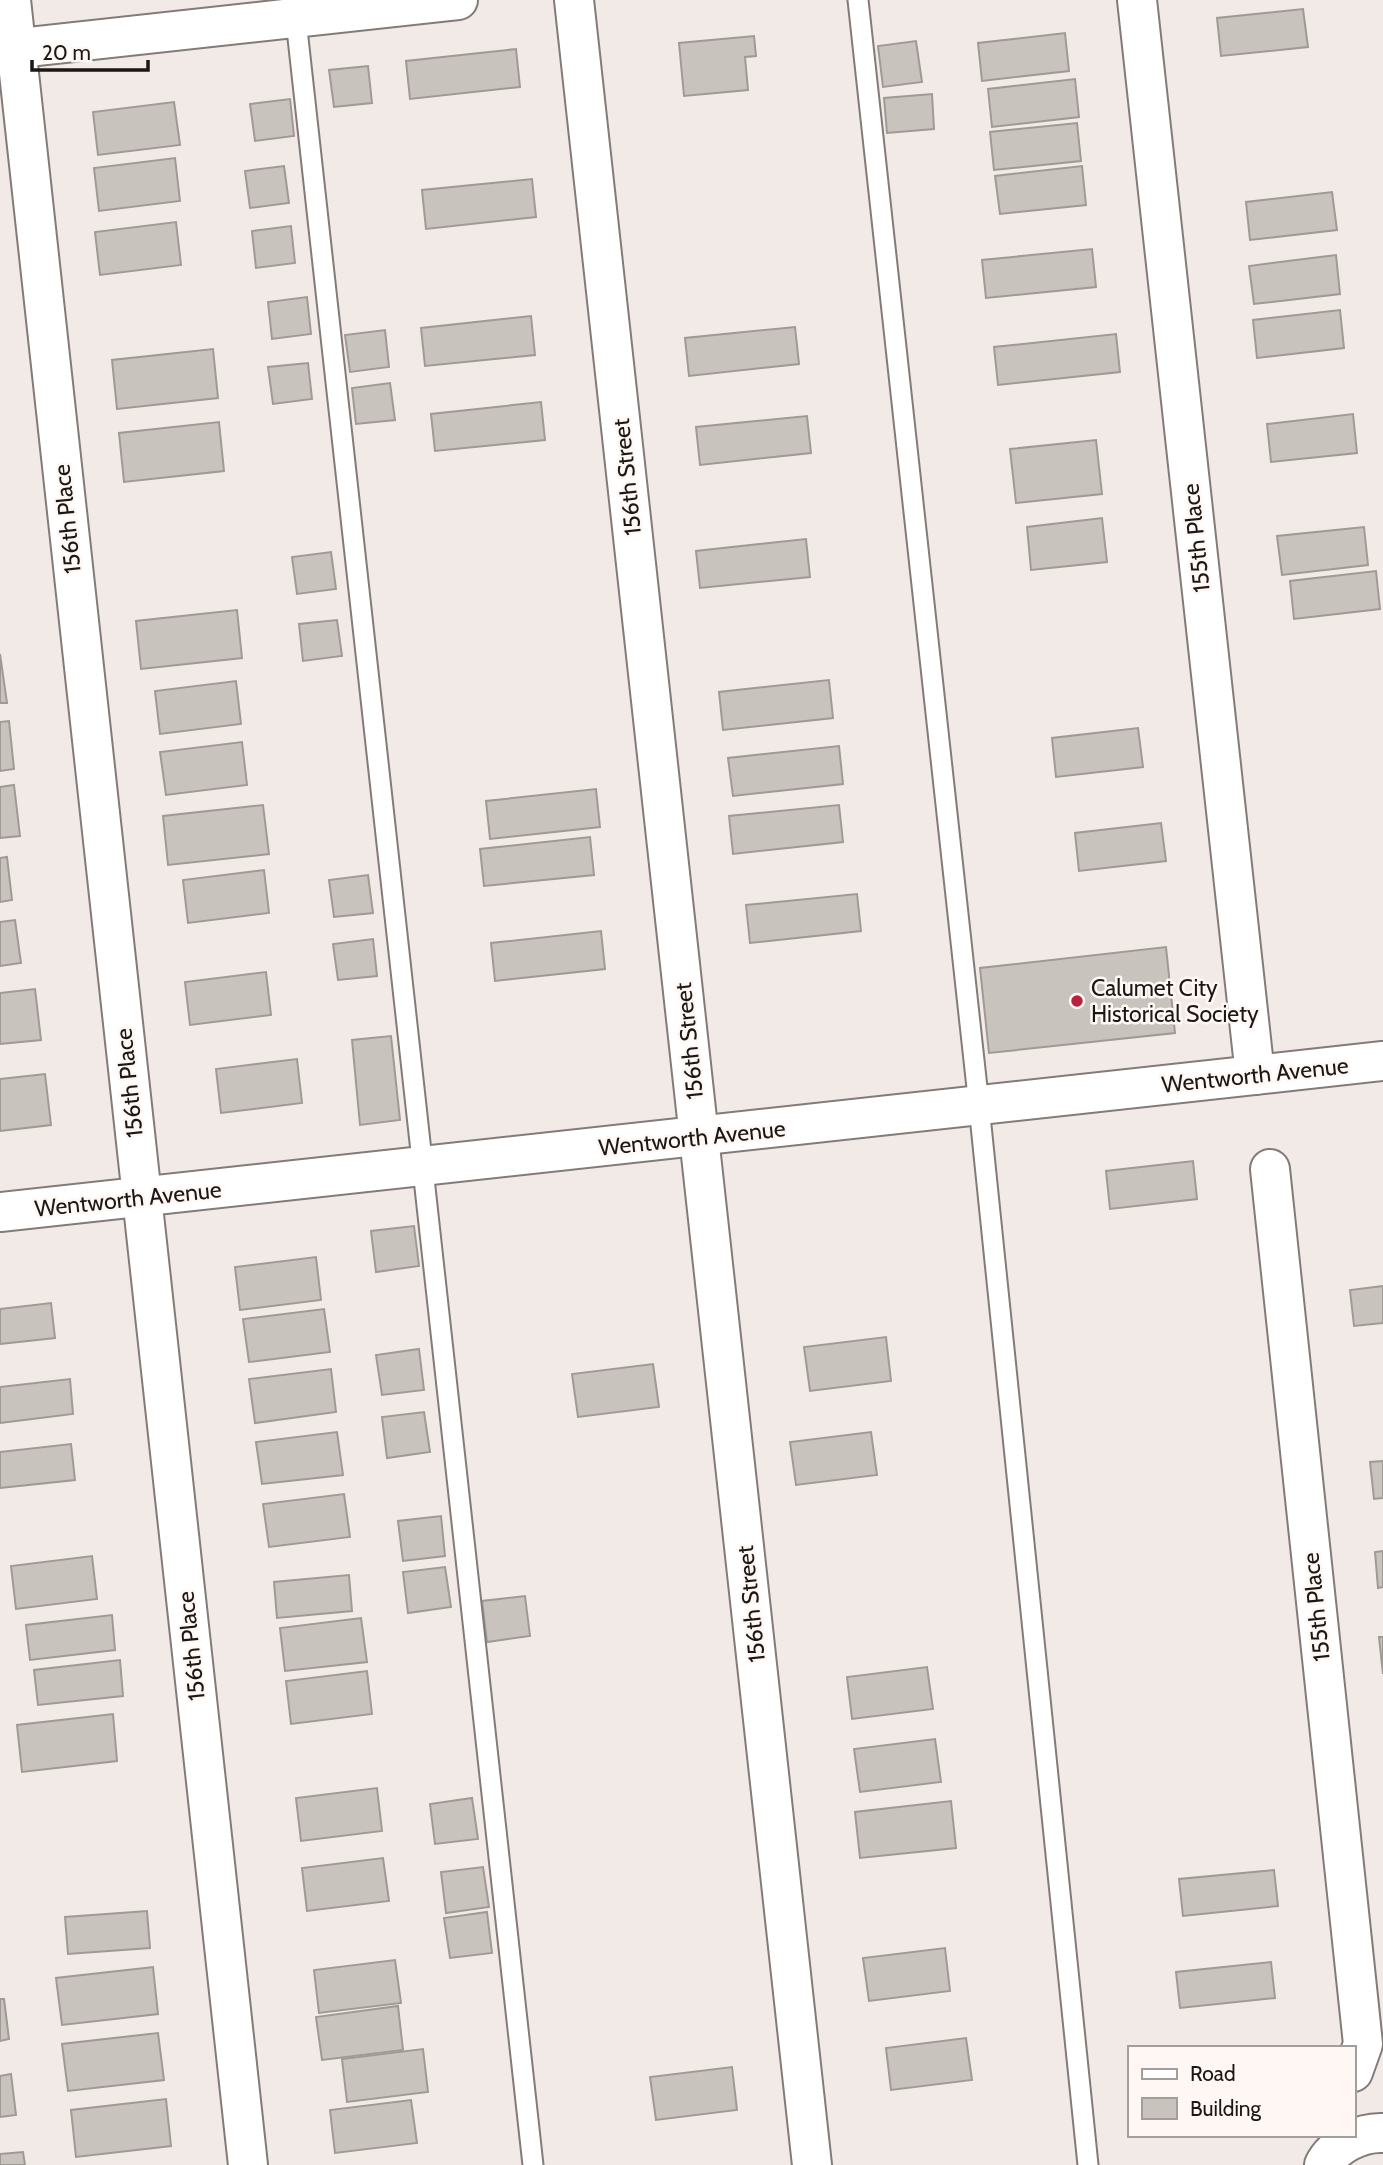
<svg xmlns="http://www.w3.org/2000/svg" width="1383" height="2165" font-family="Cabin,sans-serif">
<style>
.building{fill:#c9c3be;stroke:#a09a95;stroke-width:2}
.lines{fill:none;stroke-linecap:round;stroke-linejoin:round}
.lane-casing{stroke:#827b78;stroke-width:23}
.street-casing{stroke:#827b78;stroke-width:42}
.secondary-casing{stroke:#827b78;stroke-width:42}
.lane{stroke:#fff;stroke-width:19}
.street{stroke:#fff;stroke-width:38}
.secondary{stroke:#fff;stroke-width:38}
.poi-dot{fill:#b62442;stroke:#fff7f4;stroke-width:2.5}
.labels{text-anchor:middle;stroke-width:5;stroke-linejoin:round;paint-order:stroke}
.street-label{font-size:23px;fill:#1a1716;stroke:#fff7f4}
.poi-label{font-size:23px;fill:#1a1716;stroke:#fff7f4;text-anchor:start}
</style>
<rect width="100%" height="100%" fill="#f2eae6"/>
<g class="building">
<path d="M 1303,9 L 1308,47 L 1221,56 L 1217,18 Z"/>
<path d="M 1065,33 L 1069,71 L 982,81 L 978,43 Z"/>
<path d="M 754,36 L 756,56 L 745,57 L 748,90 L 684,96 L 679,43 Z"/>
<path d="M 916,41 L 922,82 L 883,87 L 878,46 Z"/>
<path d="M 516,49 L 520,87 L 410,99 L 406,61 Z"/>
<path d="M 368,66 L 372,103 L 334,107 L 329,70 Z"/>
<path d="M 1075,79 L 1079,117 L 992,127 L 988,89 Z"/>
<path d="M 932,94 L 934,129 L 887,133 L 884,98 Z"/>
<path d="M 290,99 L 294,136 L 255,141 L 250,104 Z"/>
<path d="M 174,102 L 180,145 L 98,155 L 93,112 Z"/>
<path d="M 1077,123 L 1081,161 L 994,170 L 990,132 Z"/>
<path d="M 175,158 L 180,201 L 99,211 L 94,168 Z"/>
<path d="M 284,166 L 289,203 L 250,208 L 245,171 Z"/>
<path d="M 1082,166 L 1086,205 L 1000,214 L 995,176 Z"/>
<path d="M 532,179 L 536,217 L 426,229 L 422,190 Z"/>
<path d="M 1332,192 L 1337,230 L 1250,240 L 1246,202 Z"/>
<path d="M 176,222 L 181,265 L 100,275 L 95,232 Z"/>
<path d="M 291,226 L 295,263 L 256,268 L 252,231 Z"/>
<path d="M 1092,249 L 1096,287 L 986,298 L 982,260 Z"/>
<path d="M 1336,255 L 1340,294 L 1254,304 L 1249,266 Z"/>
<path d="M 307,297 L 311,334 L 272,339 L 268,302 Z"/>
<path d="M 1340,310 L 1344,348 L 1257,358 L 1253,320 Z"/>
<path d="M 531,316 L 535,355 L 425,366 L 421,328 Z"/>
<path d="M 795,327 L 799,364 L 689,376 L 685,338 Z"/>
<path d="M 385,330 L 389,367 L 350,372 L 345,335 Z"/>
<path d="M 1116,334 L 1120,372 L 998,385 L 994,347 Z"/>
<path d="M 213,349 L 218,398 L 117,409 L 112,360 Z"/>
<path d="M 308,363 L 312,399 L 273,404 L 268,367 Z"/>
<path d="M 390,383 L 395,420 L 356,424 L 352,388 Z"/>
<path d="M 541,402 L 545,440 L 435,451 L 431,414 Z"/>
<path d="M 1353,414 L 1357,453 L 1271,462 L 1267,424 Z"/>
<path d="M 807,416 L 811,453 L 700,465 L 696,427 Z"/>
<path d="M 219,422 L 224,471 L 124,482 L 119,433 Z"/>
<path d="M 1096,440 L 1102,494 L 1016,503 L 1010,449 Z"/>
<path d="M 1102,518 L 1107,562 L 1031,570 L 1027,527 Z"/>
<path d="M 1364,527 L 1368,565 L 1282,575 L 1277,536 Z"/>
<path d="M 806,539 L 810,577 L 700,588 L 696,551 Z"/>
<path d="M 331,552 L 336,589 L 297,594 L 292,557 Z"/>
<path d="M 1376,571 L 1380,609 L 1294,619 L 1290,581 Z"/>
<path d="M 237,610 L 242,658 L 141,669 L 136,621 Z"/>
<path d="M 337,620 L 342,656 L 303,661 L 299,624 Z"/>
<path d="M 0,654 L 7,703 L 0,703 Z"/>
<path d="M 829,680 L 833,718 L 723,730 L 719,692 Z"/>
<path d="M 236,681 L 241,724 L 160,734 L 155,691 Z"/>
<path d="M 9,721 L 14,769 L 0,771 L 0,722 Z"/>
<path d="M 1138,728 L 1143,767 L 1056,777 L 1052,738 Z"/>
<path d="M 242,742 L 247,785 L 166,795 L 160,752 Z"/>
<path d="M 839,746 L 843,784 L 733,796 L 728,758 Z"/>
<path d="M 14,785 L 20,836 L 0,838 L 0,787 Z"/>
<path d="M 596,789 L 600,827 L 490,839 L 486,801 Z"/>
<path d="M 263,805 L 269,854 L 168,865 L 163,816 Z"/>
<path d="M 839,805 L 843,842 L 733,854 L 729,816 Z"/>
<path d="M 1161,823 L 1166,861 L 1079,871 L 1075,833 Z"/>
<path d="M 590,837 L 594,875 L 484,886 L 480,849 Z"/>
<path d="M 7,857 L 12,900 L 0,902 L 0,858 Z"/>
<path d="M 264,870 L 269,913 L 188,923 L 183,880 Z"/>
<path d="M 368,875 L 373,913 L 334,917 L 329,880 Z"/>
<path d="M 857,894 L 861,931 L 750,943 L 746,905 Z"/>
<path d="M 15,920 L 21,963 L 0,966 L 0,922 Z"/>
<path d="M 601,931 L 605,969 L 495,981 L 491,943 Z"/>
<path d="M 373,939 L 377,976 L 338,980 L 333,944 Z"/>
<path d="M 1166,947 L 1175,1033 L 989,1053 L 980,968 Z"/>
<path d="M 266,972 L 271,1015 L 190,1025 L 185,982 Z"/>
<path d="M 35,989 L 41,1040 L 0,1044 L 0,993 Z"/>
<path d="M 391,1036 L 400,1120 L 360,1125 L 352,1040 Z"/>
<path d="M 297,1059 L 302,1103 L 221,1113 L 216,1069 Z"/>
<path d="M 45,1074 L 51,1125 L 0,1131 L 0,1079 Z"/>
<path d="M 1193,1161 L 1197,1199 L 1110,1209 L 1106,1171 Z"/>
<path d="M 414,1226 L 419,1266 L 376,1272 L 371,1231 Z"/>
<path d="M 316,1257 L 321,1300 L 240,1310 L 235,1267 Z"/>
<path d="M 1383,1286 L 1383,1323 L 1354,1326 L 1350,1290 Z"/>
<path d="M 51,1303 L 55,1338 L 0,1344 L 0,1309 Z"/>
<path d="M 324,1309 L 330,1352 L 249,1362 L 243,1319 Z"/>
<path d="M 886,1337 L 891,1381 L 810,1391 L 804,1347 Z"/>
<path d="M 419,1349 L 424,1390 L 382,1395 L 376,1355 Z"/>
<path d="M 653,1364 L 659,1407 L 578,1417 L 572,1374 Z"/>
<path d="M 331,1369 L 336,1412 L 255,1423 L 249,1379 Z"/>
<path d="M 70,1379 L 73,1414 L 0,1423 L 0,1387 Z"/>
<path d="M 424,1412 L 430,1452 L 387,1458 L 382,1417 Z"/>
<path d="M 337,1432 L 343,1475 L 262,1484 L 256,1442 Z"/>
<path d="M 871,1432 L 877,1475 L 796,1485 L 790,1442 Z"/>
<path d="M 71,1444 L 75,1480 L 0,1488 L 0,1452 Z"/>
<path d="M 1383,1461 L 1383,1498 L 1374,1499 L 1370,1462 Z"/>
<path d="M 344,1494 L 350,1537 L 269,1547 L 263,1504 Z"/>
<path d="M 441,1516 L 445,1556 L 403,1561 L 398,1521 Z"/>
<path d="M 1383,1551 L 1383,1587 L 1378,1588 L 1375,1552 Z"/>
<path d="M 92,1556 L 97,1599 L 16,1609 L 11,1566 Z"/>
<path d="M 445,1567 L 451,1607 L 408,1613 L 403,1572 Z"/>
<path d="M 349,1575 L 352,1611 L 277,1618 L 274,1582 Z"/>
<path d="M 525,1596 L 530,1636 L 487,1642 L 482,1601 Z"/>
<path d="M 112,1615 L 115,1650 L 30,1660 L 26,1625 Z"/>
<path d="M 361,1618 L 367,1662 L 285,1671 L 280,1628 Z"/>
<path d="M 1379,1637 L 1383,1637 L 1383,1674 Z"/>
<path d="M 120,1660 L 123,1696 L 38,1705 L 34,1670 Z"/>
<path d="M 927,1667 L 933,1709 L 852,1719 L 847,1677 Z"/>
<path d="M 367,1671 L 372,1714 L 291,1724 L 286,1681 Z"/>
<path d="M 113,1714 L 117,1761 L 22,1772 L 17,1725 Z"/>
<path d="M 935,1739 L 941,1782 L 860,1792 L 854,1749 Z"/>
<path d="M 377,1788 L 382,1831 L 301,1841 L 296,1798 Z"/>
<path d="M 472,1798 L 478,1839 L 435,1844 L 430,1804 Z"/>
<path d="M 951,1801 L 956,1848 L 860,1858 L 855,1812 Z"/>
<path d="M 383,1858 L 389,1901 L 307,1911 L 302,1868 Z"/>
<path d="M 483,1867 L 489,1907 L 446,1913 L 441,1872 Z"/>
<path d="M 1274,1870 L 1278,1906 L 1183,1916 L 1179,1879 Z"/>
<path d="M 147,1911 L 150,1948 L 68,1954 L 65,1917 Z"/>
<path d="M 487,1912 L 492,1953 L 450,1958 L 444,1918 Z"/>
<path d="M 945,1948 L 950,1991 L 869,2001 L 863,1958 Z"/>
<path d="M 395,1960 L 401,2003 L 319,2013 L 314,1970 Z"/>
<path d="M 1271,1962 L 1275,1998 L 1180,2008 L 1176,1972 Z"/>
<path d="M 153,1967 L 158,2014 L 62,2025 L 56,1978 Z"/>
<path d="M 0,1999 L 4,1999 L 9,2039 L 0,2041 Z"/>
<path d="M 398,2006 L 403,2050 L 322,2060 L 316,2017 Z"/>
<path d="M 158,2033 L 164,2080 L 68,2091 L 62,2044 Z"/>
<path d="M 966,2038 L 972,2080 L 891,2090 L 886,2048 Z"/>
<path d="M 423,2049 L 428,2092 L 347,2102 L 342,2059 Z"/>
<path d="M 732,2067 L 737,2110 L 656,2120 L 650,2077 Z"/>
<path d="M 11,2074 L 16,2115 L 0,2117 L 0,2076 Z"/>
<path d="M 166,2099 L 171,2146 L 76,2157 L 71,2110 Z"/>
<path d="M 411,2100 L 417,2143 L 335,2153 L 330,2110 Z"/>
<path d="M 23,2152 L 25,2165 L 0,2165 L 0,2154 Z"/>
</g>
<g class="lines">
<defs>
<g id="lane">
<path d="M 858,0 L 979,1106 L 1088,2165"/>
<path d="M 295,11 L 533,2165"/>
</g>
<g id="street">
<path d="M 11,0 L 248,2165"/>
<path d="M 574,0 L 812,2165"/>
<path d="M 1137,0 L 1255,1075"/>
<path d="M 0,50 L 458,0"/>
<path d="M 1270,1169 L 1363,2044 L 1353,2072"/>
<path d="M 1324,2165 C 1334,2145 1361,2132 1383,2133"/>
</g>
<path id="secondary" d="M 0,1212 L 1383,1061"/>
</defs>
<use href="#lane" class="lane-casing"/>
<use href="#street" class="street-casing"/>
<use href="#secondary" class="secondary-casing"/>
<use href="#lane" class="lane"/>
<use href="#street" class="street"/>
<use href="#secondary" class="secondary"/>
</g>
<circle class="poi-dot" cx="1077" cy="1001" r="7"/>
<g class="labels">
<g class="street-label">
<text transform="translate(627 477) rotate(-96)" y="8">156th Street</text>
<text transform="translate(67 519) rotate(-96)" y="8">156th Place</text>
<text transform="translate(1196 538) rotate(-96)" y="8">155th Place</text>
<text transform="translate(689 1041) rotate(-96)" y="8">156th Street</text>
<text transform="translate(1255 1075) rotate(-6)" y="8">Wentworth Avenue</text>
<text transform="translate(129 1083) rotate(-96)" y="8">156th Place</text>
<text transform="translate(692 1138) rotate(-6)" y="8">Wentworth Avenue</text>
<text transform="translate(128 1199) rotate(-6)" y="8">Wentworth Avenue</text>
<text transform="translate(751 1604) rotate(-96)" y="8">156th Street</text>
<text transform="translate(1316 1607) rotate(-96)" y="8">155th Place</text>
<text transform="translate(191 1646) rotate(-96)" y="8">156th Place</text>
</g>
<g class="poi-label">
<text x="1091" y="996">Calumet City<tspan x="1091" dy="26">Historical Society</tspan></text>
</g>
</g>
<rect x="1128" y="2046" width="228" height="91" fill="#fff7f4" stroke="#a39d9b" stroke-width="2"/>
<rect x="1142" y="2069" width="35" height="10" fill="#ffffff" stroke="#a39d9b" stroke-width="2"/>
<text x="1190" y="2081" font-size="21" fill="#1a1716">Road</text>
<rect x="1142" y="2098" width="35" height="21" fill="#c9c3be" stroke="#a39d9b" stroke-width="2"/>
<text x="1190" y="2116" font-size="21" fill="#1a1716">Building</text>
<path d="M32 60v10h116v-10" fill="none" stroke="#1a1716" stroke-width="3.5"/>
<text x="42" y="60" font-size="21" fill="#1a1716" stroke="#fff7f4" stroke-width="5" paint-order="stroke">20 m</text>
</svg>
